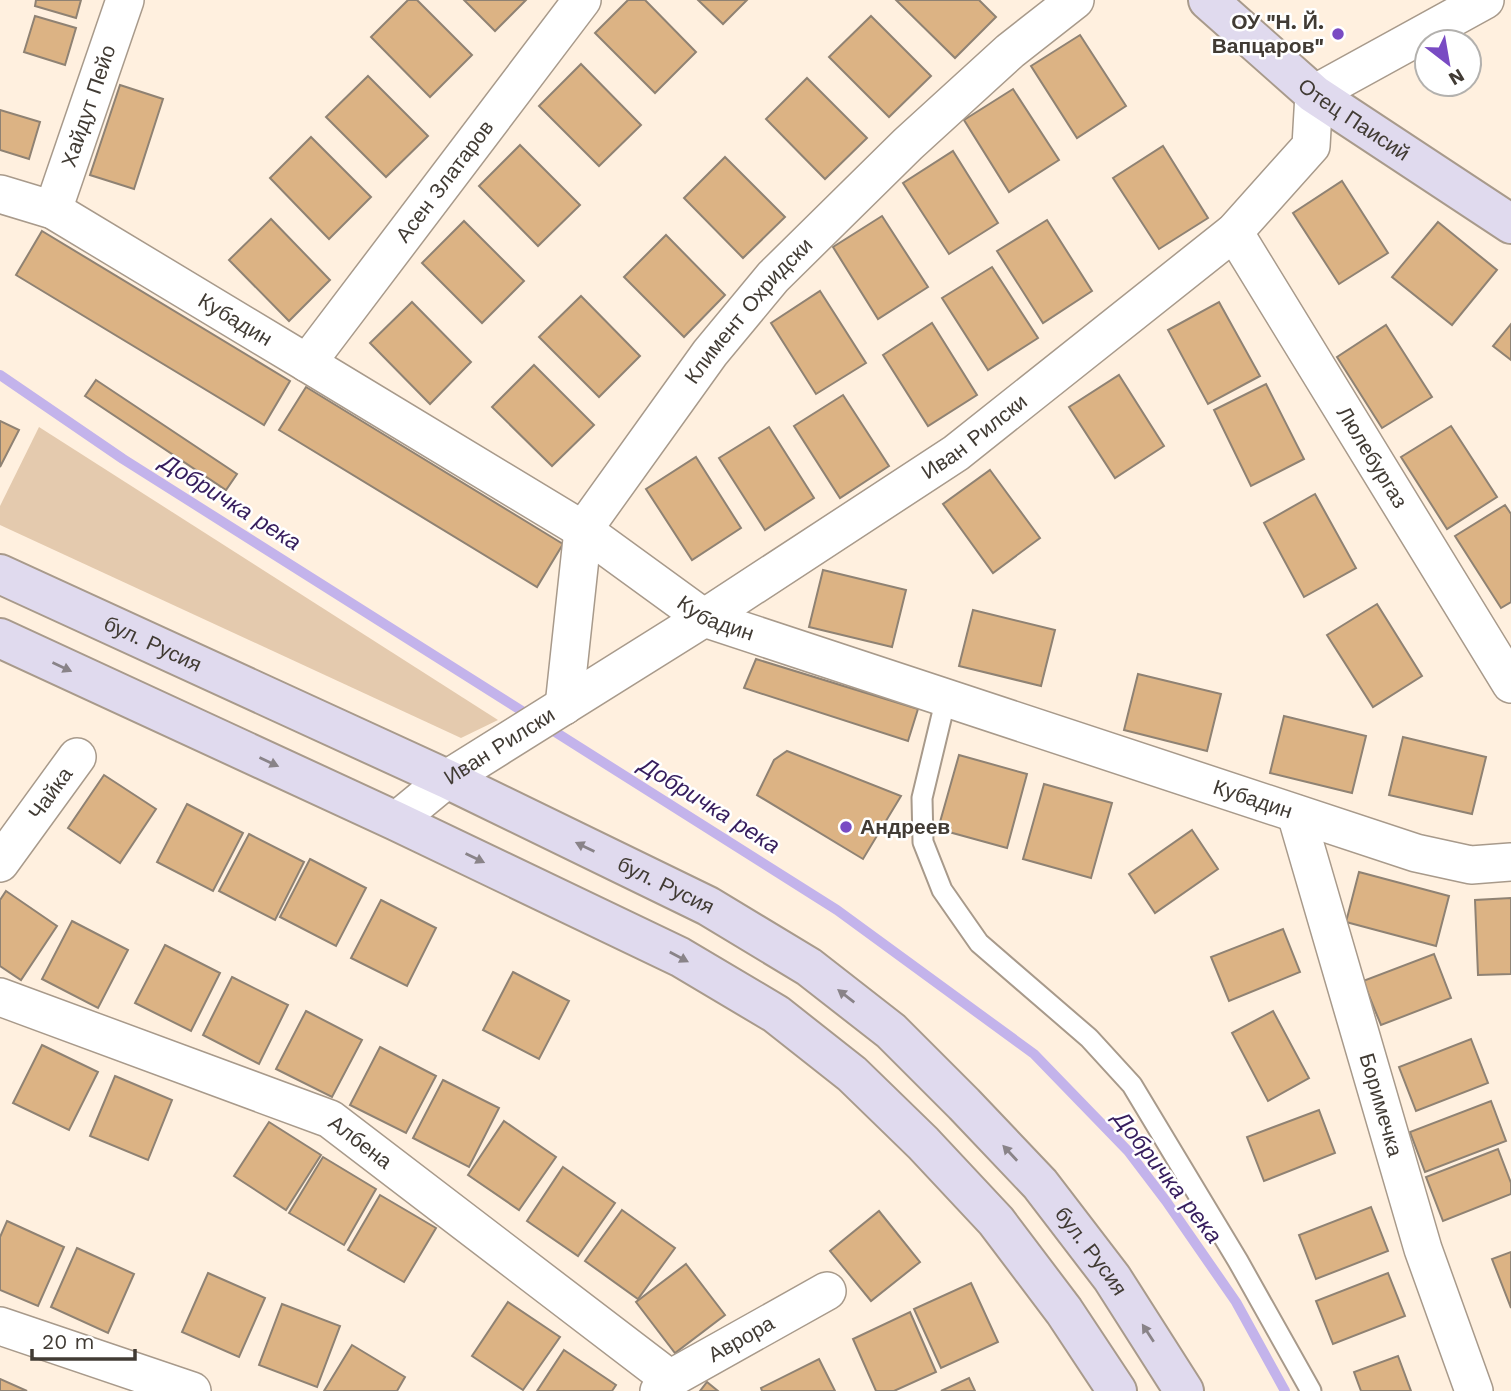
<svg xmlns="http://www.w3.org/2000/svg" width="1511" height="1391" font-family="'Work Sans',sans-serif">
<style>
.green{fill:#e4caae}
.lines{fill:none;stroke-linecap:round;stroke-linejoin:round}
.stream{stroke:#c3b3eb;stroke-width:10}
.building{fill:#dcb384;stroke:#8f8273;stroke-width:2}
.lane-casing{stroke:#a89a8b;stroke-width:23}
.street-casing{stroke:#a89a8b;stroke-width:40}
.secondary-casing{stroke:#a89a8b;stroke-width:42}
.lane{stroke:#fff;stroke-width:19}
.street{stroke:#fff;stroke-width:37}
.secondary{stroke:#e0daee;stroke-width:38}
.oneway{fill:#898388}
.poi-dot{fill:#794bc3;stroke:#fff;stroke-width:2.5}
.labels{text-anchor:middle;stroke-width:5;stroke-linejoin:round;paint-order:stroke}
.poi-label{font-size:21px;font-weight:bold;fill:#413b34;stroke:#fff;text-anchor:end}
.street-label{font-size:21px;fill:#413b34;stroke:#fff}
.water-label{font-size:23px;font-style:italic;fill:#361d5d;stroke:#fff}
</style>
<rect width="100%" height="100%" fill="#fff0df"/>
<path class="green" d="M 39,427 L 498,720 L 461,738 L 0,525 L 0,506 Z"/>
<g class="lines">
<path class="stream" d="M 0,375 L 123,459 L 837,910 L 1034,1054 L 1128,1151 L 1166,1201 L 1236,1302 L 1285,1391"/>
</g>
<g class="building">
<path d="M 36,0 L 81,0 L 76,18 L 35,6 Z"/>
<path d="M 408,0 L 417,0 L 472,55 L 430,97 L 371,37 Z"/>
<path d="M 464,0 L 526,0 L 495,31 Z"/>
<path d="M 628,0 L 645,0 L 696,52 L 655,93 L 595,33 Z"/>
<path d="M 698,0 L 747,0 L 723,24 Z"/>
<path d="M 896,0 L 979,0 L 996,17 L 955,58 Z"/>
<path d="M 35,16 L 76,28 L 65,65 L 24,52 Z"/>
<path d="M 871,16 L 931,76 L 889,117 L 829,57 Z"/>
<path d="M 1080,35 L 1126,106 L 1077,138 L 1031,66 Z"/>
<path d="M 581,64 L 641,125 L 599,166 L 539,106 Z"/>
<path d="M 368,76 L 428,136 L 386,177 L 326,117 Z"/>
<path d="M 807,78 L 867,138 L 825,179 L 766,119 Z"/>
<path d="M 120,85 L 163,99 L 134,189 L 90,175 Z"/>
<path d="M 1013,89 L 1059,160 L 1009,192 L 964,120 Z"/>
<path d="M 0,110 L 40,122 L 29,159 L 0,150 Z"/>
<path d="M 311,137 L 371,197 L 329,239 L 270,178 Z"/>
<path d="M 520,145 L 580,205 L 538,246 L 479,186 Z"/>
<path d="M 1163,146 L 1208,218 L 1159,249 L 1113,178 Z"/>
<path d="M 953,151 L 998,223 L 949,254 L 903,183 Z"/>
<path d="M 725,157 L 785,217 L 743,258 L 684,198 Z"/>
<path d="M 1342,181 L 1388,253 L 1339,284 L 1293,213 Z"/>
<path d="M 882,216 L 928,287 L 878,319 L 833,247 Z"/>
<path d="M 271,219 L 330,280 L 289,321 L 229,260 Z"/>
<path d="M 1047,220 L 1092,291 L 1043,323 L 997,251 Z"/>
<path d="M 464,221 L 524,281 L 482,323 L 422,263 Z"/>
<path d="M 1438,222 L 1497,270 L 1452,325 L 1392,277 Z"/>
<path d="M 42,231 L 290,381 L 264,425 L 16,275 Z"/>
<path d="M 666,235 L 725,295 L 684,337 L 624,277 Z"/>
<path d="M 992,267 L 1038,338 L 988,370 L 942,298 Z"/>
<path d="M 820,291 L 866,363 L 816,394 L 771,323 Z"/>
<path d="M 581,296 L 640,356 L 599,397 L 539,337 Z"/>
<path d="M 412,302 L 471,362 L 430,404 L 370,343 Z"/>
<path d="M 1219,302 L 1260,376 L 1208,404 L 1168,330 Z"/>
<path d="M 932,323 L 977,395 L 928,426 L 883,355 Z"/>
<path d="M 1511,324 L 1511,360 L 1493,346 Z"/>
<path d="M 1386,325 L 1432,397 L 1382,428 L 1337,357 Z"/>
<path d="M 534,365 L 594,425 L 552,466 L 492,407 Z"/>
<path d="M 1119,375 L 1164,446 L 1115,478 L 1069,407 Z"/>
<path d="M 96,380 L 237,474 L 226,490 L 85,396 Z"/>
<path d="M 1266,384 L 1304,459 L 1251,486 L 1214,410 Z"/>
<path d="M 306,387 L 563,544 L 537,587 L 279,430 Z"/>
<path d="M 843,395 L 889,466 L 840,498 L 794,426 Z"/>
<path d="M 0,421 L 19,430 L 0,467 Z"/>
<path d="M 1451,426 L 1497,497 L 1447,529 L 1401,457 Z"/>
<path d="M 769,427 L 814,498 L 765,530 L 719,458 Z"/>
<path d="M 696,457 L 741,528 L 692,560 L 646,489 Z"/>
<path d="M 990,470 L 1040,538 L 993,573 L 943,504 Z"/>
<path d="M 1315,494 L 1356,568 L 1304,597 L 1264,523 Z"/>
<path d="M 1505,505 L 1511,514 L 1511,602 L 1501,608 L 1455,536 Z"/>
<path d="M 823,570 L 906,590 L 892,647 L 809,627 Z"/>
<path d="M 1377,604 L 1422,676 L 1373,707 L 1327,635 Z"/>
<path d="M 973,610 L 1055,630 L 1041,686 L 959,666 Z"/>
<path d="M 756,659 L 918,709 L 908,741 L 744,688 Z"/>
<path d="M 1138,674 L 1221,694 L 1207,751 L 1124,730 Z"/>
<path d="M 1284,716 L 1366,736 L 1352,793 L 1270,773 Z"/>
<path d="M 1403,737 L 1486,757 L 1472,814 L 1389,795 Z"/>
<path d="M 787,751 L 901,796 L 863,859 L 757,795 L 774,760 Z"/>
<path d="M 959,755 L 1027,774 L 1007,848 L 938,829 Z"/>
<path d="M 104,775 L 156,809 L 120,863 L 68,828 Z"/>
<path d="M 1044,784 L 1112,803 L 1091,878 L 1023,859 Z"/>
<path d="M 187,804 L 243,833 L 213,891 L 157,862 Z"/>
<path d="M 1192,830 L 1218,869 L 1155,913 L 1129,874 Z"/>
<path d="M 249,834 L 304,862 L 275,920 L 219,891 Z"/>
<path d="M 310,859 L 366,888 L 336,946 L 280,917 Z"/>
<path d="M 1359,872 L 1449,896 L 1436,946 L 1346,922 Z"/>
<path d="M 6,891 L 57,926 L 21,980 L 0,966 L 0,900 Z"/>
<path d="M 1511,898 L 1511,974 L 1478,975 L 1475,900 Z"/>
<path d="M 381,900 L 436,928 L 407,986 L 351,958 Z"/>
<path d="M 72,921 L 128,950 L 98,1008 L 42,979 Z"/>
<path d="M 1283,929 L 1300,972 L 1229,1001 L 1211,957 Z"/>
<path d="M 165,945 L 220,973 L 191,1031 L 135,1003 Z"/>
<path d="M 1434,954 L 1451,998 L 1381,1025 L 1363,981 Z"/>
<path d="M 513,972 L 569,1001 L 539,1059 L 483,1030 Z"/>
<path d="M 232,977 L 288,1005 L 259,1064 L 203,1035 Z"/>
<path d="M 306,1011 L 362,1040 L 332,1097 L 276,1069 Z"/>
<path d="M 1273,1011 L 1309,1078 L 1268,1101 L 1232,1033 Z"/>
<path d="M 1471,1039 L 1488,1083 L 1416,1111 L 1399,1067 Z"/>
<path d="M 42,1045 L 98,1072 L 69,1130 L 13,1103 Z"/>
<path d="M 380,1047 L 436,1076 L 406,1133 L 350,1105 Z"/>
<path d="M 115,1076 L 172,1100 L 148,1160 L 90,1136 Z"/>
<path d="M 443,1080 L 499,1108 L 469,1167 L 413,1138 Z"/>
<path d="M 1491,1101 L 1506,1141 L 1425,1172 L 1410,1132 Z"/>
<path d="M 1319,1110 L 1335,1153 L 1264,1181 L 1247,1137 Z"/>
<path d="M 504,1121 L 556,1157 L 519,1210 L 468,1175 Z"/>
<path d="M 269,1122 L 321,1155 L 286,1210 L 234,1176 Z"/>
<path d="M 1498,1149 L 1511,1183 L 1511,1194 L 1443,1221 L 1426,1177 Z"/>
<path d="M 323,1157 L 376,1189 L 344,1245 L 289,1213 Z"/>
<path d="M 563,1167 L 615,1203 L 578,1256 L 527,1221 Z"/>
<path d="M 380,1195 L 436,1228 L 404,1282 L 348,1250 Z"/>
<path d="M 1371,1207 L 1388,1251 L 1316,1279 L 1299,1235 Z"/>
<path d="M 622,1210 L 675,1248 L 638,1299 L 585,1261 Z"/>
<path d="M 879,1211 L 920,1262 L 871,1301 L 830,1251 Z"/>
<path d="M 7,1221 L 64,1247 L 38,1306 L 0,1290 L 0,1237 Z"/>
<path d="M 77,1248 L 134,1274 L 108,1333 L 51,1307 Z"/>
<path d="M 1511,1252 L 1511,1308 L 1492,1259 Z"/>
<path d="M 686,1264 L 725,1315 L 675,1353 L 636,1302 Z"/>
<path d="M 208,1273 L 265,1298 L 239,1357 L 182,1332 Z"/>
<path d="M 1388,1273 L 1405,1316 L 1333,1344 L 1316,1301 Z"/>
<path d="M 971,1283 L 998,1342 L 941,1368 L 914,1309 Z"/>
<path d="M 508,1302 L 560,1337 L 523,1390 L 472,1356 Z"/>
<path d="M 282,1304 L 340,1326 L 317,1387 L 259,1365 Z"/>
<path d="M 910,1312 L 936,1372 L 894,1391 L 876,1391 L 853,1339 Z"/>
<path d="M 352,1345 L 405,1377 L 397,1391 L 324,1391 Z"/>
<path d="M 564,1350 L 616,1385 L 612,1391 L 537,1391 Z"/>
<path d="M 1398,1356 L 1411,1391 L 1361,1391 L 1354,1372 Z"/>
<path d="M 819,1359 L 835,1391 L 762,1391 L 761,1388 Z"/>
<path d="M 969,1378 L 975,1391 L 941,1391 Z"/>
<path d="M 0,1379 L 27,1391 L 0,1391 Z"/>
<path d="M 707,1382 L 718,1391 L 700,1391 Z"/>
</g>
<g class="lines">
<defs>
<path id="lane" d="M 946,698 L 922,798 L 923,842 L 942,890 L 979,943 L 1089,1038 L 1132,1085 L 1238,1261 L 1311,1391"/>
<g id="street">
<path id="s1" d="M 0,194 L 53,210 L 307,363 L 583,530 L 704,618 L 1416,853 L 1471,865 L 1511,862"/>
<path id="s2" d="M 53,210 L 125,0"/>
<path id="s3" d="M 1234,232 L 1511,684"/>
<path id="s4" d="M 307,363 L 582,0"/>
<path id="s5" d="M 564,706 L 583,530 L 710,353 L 773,277 L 908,144 L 1010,51 L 1075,0"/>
<path id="s6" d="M 1296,814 L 1423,1249 L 1474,1391"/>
<path id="s7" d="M 396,821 L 447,779 L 704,618 L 956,453 L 1234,232 L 1311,146 L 1314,94 L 1485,0"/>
<path id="s8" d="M 0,863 L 77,757"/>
<path id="s9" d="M 0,997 L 330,1119 L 670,1379"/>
<path d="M 0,1326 L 192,1391"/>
<path id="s10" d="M 659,1391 L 670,1379 L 827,1291"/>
</g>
<g id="secondary">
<path id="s11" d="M 1208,0 L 1314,94 L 1511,224"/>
<path id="s12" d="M 0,574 L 447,779 L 708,906 L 809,967 L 891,1031 L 964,1104 L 1040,1184 L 1112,1278 L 1184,1391"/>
<path d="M 0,638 L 396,821 L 680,957 L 776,1014 L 852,1074 L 923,1143 L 996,1221 L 1064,1311 L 1117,1391"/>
</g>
</defs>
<use href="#lane" class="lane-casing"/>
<use href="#street" class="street-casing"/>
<use href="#secondary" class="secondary-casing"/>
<use href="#lane" class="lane"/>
<use href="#street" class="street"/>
<use href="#secondary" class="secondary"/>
</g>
<defs><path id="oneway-solid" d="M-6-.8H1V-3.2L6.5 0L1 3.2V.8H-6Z" transform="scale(1.75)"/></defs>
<g class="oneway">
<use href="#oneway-solid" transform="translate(62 667) rotate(25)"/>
<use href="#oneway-solid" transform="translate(269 762) rotate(25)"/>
<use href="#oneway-solid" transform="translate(585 847) rotate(-154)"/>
<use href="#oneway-solid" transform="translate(475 858) rotate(26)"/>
<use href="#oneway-solid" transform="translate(679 957) rotate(28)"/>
<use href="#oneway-solid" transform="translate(846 996) rotate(-142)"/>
<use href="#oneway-solid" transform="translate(1010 1153) rotate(-133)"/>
<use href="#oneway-solid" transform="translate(1148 1333) rotate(-123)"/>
</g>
<g class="poi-dot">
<circle cx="1338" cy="34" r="7"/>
<circle cx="846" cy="827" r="7"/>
</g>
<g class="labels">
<g class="poi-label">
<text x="1324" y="29">ОУ "Н. Й.<tspan x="1324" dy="24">Вапцаров"</tspan></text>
<text x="860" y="834" text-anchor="start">Андреев</text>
</g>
<g class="street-label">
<text dy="7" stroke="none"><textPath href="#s2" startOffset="110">Хайдут Пейо</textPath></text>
<text dy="7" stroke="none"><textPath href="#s11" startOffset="189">Отец Паисий</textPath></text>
<text dy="7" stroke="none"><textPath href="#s4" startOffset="228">Асен Златаров</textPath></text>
<text dy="7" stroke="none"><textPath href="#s5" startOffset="452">Климент Охридски</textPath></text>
<text dy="7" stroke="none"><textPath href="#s1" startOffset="268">Кубадин</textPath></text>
<text dy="7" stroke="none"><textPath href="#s7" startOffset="695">Иван Рилски</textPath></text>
<text dy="7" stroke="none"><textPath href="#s3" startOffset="264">Люлебургаз</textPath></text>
<text dy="7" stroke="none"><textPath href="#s1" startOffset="835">Кубадин</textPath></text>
<text dy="7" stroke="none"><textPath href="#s12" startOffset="168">бул. Русия</textPath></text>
<text dy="7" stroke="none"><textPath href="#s7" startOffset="128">Иван Рилски</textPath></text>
<text dy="7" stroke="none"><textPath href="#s8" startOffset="86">Чайка</textPath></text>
<text dy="7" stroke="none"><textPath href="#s1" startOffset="1402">Кубадин</textPath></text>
<text dy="7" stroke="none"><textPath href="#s12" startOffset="735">бул. Русия</textPath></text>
<text dy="7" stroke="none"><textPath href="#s6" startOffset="303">Боримечка</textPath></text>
<text dy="7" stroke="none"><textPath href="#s9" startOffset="390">Албена</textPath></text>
<text dy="7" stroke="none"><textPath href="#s12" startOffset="1302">бул. Русия</textPath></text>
<text dy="7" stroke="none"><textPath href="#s10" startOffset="98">Аврора</textPath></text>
</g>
<g class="water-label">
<text transform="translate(231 502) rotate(32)" y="8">Добричка река</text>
<text transform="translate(710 805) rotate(32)" y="8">Добричка река</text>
<text transform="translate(1168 1177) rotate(52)" y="8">Добричка река</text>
</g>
</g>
<g transform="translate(1448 63) rotate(149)"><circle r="33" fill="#ffffff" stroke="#b3b1ae" stroke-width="2"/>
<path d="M0-5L12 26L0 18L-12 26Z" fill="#794bc3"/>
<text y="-10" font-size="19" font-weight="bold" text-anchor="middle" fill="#413b34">N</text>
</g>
<path d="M32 1349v10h103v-10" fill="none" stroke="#413b34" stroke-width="3.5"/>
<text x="42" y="1349" font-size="21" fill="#413b34" stroke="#ffffff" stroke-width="5" paint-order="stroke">20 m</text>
</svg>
